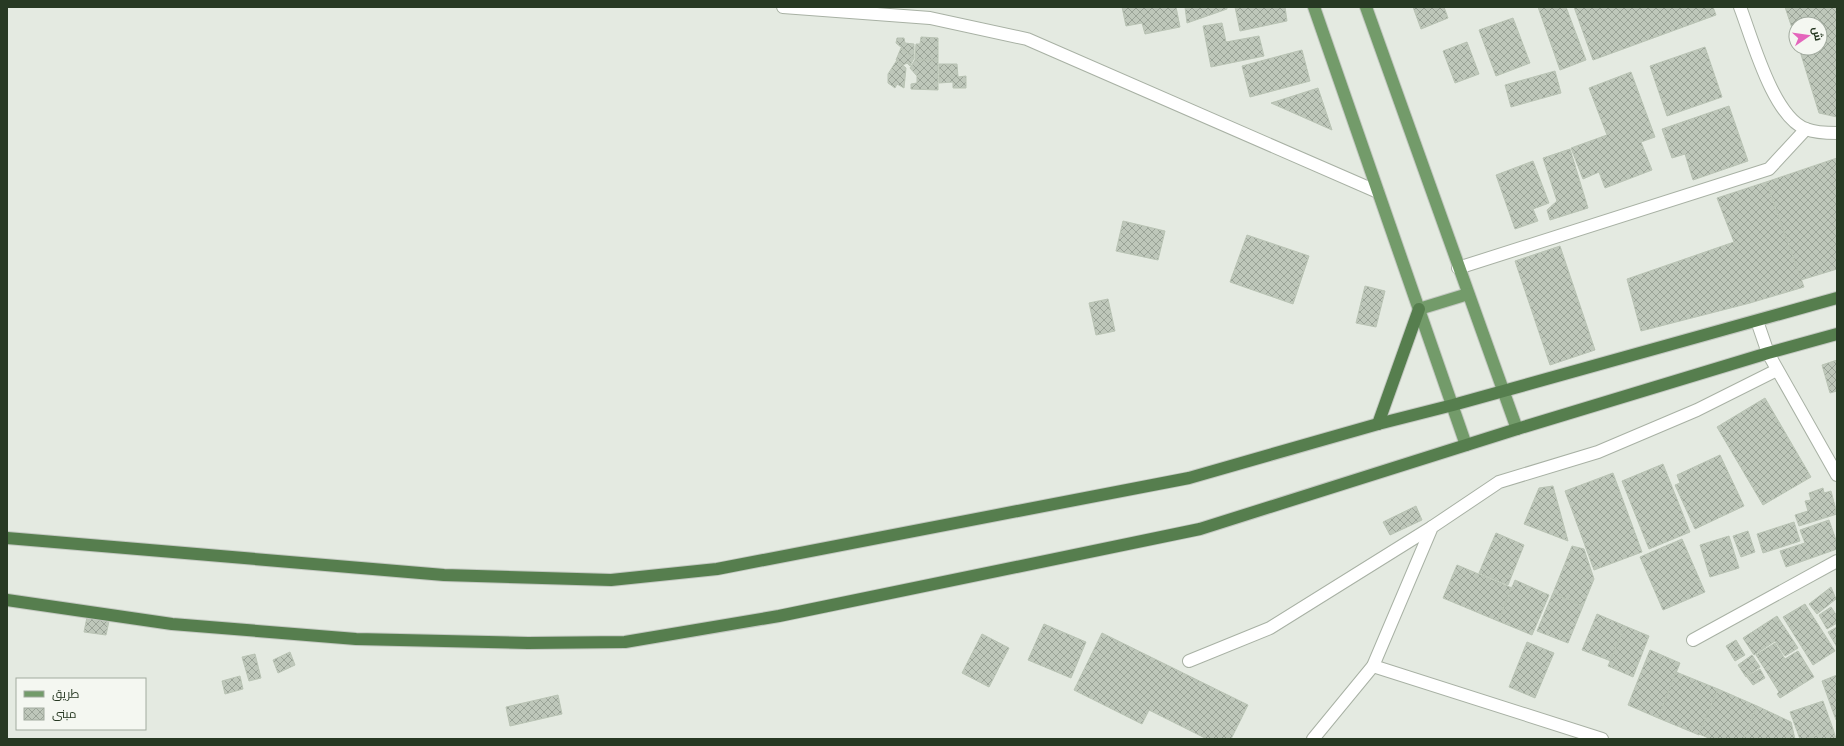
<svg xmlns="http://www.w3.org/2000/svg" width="1844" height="746" font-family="'Work Sans',Cairo,sans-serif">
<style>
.building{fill:url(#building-cross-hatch);stroke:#b9c3b4}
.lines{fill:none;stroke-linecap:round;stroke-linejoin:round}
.minor-casing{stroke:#a8b1a4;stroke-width:14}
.tertiary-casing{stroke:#a8b1a4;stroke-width:14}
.primary-casing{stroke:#c3c8c1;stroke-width:14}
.trunk-casing{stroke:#c3c8c1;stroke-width:14}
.minor{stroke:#fff;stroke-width:12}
.tertiary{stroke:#fff;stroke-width:12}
.primary{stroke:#739b6a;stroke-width:12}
.trunk{stroke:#567e4e;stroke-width:12}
</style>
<defs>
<pattern id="building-cross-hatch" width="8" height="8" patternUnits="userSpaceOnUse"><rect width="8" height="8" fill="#bec7ba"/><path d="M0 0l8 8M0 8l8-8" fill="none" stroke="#9aa397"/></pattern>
</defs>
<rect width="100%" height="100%" fill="#e4eae1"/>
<g class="building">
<path d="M 1122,7 L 1176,7 L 1180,27 L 1145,34 L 1142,23 L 1126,26 Z"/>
<path d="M 1185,7 L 1227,7 L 1227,9 L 1187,23 Z"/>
<path d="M 1235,7 L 1285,7 L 1287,21 L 1240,31 Z"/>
<path d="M 1413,7 L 1444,7 L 1448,18 L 1421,29 Z"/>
<path d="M 1538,7 L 1566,7 L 1586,60 L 1560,70 Z"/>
<path d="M 1574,7 L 1713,7 L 1716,15 L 1593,60 Z"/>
<path d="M 1785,7 L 1837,7 L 1837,117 L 1819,113 L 1799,48 L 1820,48 L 1820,24 L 1796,24 L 1796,40 Z"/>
<path d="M 1513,18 L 1530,63 L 1496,76 L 1479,30 Z"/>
<path d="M 1222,23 L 1226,42 L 1259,36 L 1264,56 L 1211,67 L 1203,26 Z"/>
<path d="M 921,37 L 938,38 L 938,60 L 915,60 L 916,44 L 920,44 Z"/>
<path d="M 897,38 L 904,38 L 905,43 L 914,44 L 914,58 L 896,43 Z"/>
<path d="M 1467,42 L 1479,74 L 1455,83 L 1443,51 Z"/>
<path d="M 1705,47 L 1722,97 L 1667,116 L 1650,66 Z"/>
<path d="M 901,48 L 914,58 L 910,66 L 907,63 L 903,65 L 896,60 Z"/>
<path d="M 1302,50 L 1310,81 L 1250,97 L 1242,66 Z"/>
<path d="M 897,60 L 906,68 L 904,88 L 897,84 L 895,88 L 888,83 L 888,74 Z"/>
<path d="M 915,60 L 938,60 L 938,90 L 911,89 L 911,84 L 917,83 L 917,76 L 910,68 Z"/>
<path d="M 939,64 L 957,64 L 958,77 L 966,76 L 966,88 L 953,88 L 953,82 L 939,83 Z"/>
<path d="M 1555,71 L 1561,93 L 1511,107 L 1505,85 Z"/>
<path d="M 1631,72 L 1655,137 L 1641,142 L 1652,170 L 1605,188 L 1599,172 L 1583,179 L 1571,148 L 1607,135 L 1589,88 Z"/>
<path d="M 1318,88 L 1332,130 L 1271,103 Z"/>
<path d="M 1729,106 L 1748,161 L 1693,180 L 1685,154 L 1672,158 L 1662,129 Z"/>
<path d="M 1570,149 L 1588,208 L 1550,220 L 1547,210 L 1557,201 L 1543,158 Z"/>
<path d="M 1837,158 L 1837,269 L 1801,280 L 1766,182 Z"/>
<path d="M 1533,161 L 1549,203 L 1533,209 L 1538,221 L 1515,229 L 1496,175 Z"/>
<path d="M 1766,182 L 1804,287 L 1750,303 L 1641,331 L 1627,279 L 1734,242 L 1717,198 Z"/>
<path d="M 1123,221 L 1165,231 L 1158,260 L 1116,251 Z"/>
<path d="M 1247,235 L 1309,256 L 1293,304 L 1230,282 Z"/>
<path d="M 1560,246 L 1595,350 L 1550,365 L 1515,261 Z"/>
<path d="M 1365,286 L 1385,291 L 1376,327 L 1356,323 Z"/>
<path d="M 1108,299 L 1115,331 L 1096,335 L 1089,303 Z"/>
<path d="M 1837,360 L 1837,391 L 1830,393 L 1822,365 Z"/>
<path d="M 1765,398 L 1811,477 L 1763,505 L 1717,427 Z"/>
<path d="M 1720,455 L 1744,506 L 1695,529 L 1675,485 L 1680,483 L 1677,475 Z"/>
<path d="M 1663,464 L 1690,532 L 1649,549 L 1622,481 Z"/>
<path d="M 1613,473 L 1642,552 L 1594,570 L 1565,491 Z"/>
<path d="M 1553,486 L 1568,541 L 1524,524 L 1539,488 Z"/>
<path d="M 1823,488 L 1824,493 L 1831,491 L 1837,514 L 1799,526 L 1795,515 L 1808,511 L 1805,501 L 1811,500 L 1809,493 Z"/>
<path d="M 1416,506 L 1422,520 L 1390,535 L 1383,522 Z"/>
<path d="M 1829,520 L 1837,543 L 1837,549 L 1786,567 L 1780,551 L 1805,543 L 1800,530 Z"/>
<path d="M 1794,522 L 1800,541 L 1763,553 L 1757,534 Z"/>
<path d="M 1748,531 L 1755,552 L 1741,557 L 1733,536 Z"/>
<path d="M 1496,533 L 1524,545 L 1508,585 L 1479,573 Z"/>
<path d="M 1729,536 L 1739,568 L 1710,577 L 1700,545 Z"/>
<path d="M 1682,539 L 1705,592 L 1663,610 L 1640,557 Z"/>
<path d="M 1572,546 L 1584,549 L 1594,579 L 1583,606 L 1553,593 Z"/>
<path d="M 1457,565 L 1512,588 L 1498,621 L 1443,598 Z"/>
<path d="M 1515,580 L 1549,595 L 1532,635 L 1498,621 Z"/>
<path d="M 1831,587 L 1836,599 L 1817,614 L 1809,604 Z"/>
<path d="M 1553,593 L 1583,606 L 1568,643 L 1537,631 Z"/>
<path d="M 1805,604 L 1835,651 L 1813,665 L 1783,617 Z"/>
<path d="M 1831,607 L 1837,616 L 1837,623 L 1827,629 L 1819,615 Z"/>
<path d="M 1597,614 L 1625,626 L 1611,661 L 1582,650 Z"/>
<path d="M 1777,616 L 1798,648 L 1785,656 L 1775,641 L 1754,655 L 1743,638 Z"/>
<path d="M 87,617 L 109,621 L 106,635 L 84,632 Z"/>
<path d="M 1044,624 L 1086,642 L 1071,678 L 1028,660 Z"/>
<path d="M 1625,626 L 1649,636 L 1633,677 L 1608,666 Z"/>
<path d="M 1837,627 L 1837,647 L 1828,632 Z"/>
<path d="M 1102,633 L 1248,705 L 1231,739 L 1207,739 L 1149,710 L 1142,724 L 1074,690 Z"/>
<path d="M 982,634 L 1009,648 L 989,687 L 962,673 Z"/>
<path d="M 1736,640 L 1745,655 L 1735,661 L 1726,646 Z"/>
<path d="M 1527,642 L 1554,653 L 1535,698 L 1509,687 Z"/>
<path d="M 1775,643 L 1785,659 L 1798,651 L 1814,677 L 1780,698 L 1777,694 L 1779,692 L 1756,655 Z"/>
<path d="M 1650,650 L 1680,663 L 1658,718 L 1628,705 Z"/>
<path d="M 290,652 L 295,665 L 278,673 L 273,660 Z"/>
<path d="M 255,654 L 261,678 L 249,681 L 242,657 Z"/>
<path d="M 1752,655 L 1760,667 L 1746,677 L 1738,665 Z"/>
<path d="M 1760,669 L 1765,678 L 1753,685 L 1747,677 Z"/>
<path d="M 1676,672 L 1718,689 L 1699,735 L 1658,718 Z"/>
<path d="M 1837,675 L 1837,720 L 1836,720 L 1822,681 Z"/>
<path d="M 240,676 L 243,689 L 225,694 L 222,681 Z"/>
<path d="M 1718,689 L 1757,706 L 1743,739 L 1711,739 L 1699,734 Z"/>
<path d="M 558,695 L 562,714 L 510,726 L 506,707 Z"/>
<path d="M 1823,701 L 1833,729 L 1806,739 L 1800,739 L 1790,712 Z"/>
<path d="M 1757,706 L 1791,722 L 1795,739 L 1743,739 Z"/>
<path d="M 1833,729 L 1836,739 L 1806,739 Z"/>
</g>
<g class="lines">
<defs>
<g id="minor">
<path d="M 783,7 L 930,18 L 1027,39 L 1378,192"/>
<path d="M 1740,7 C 1752,38 1773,117 1806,129 C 1816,133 1827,133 1837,133"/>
<path d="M 1458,268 L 1769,169 L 1806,129"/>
<path d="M 1693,640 L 1837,561"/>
<path d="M 1189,661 L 1270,628 L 1432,527"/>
<path d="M 1373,666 L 1602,739"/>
<path d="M 1313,739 L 1373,666 L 1432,527 L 1499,482 L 1598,452 L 1697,410 L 1777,370"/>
</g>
<path id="tertiary" d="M 1757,321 L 1768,353 L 1837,475"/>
<g id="primary">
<path d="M 1314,7 L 1466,445"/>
<path d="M 1366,7 L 1517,429"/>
<path d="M 1419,309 L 1468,294"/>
</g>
<g id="trunk">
<path d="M 1378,424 L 1419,309"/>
<path d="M 7,538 L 444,575 L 611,580 L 717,569 L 1189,478 L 1378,424 L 1453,405 L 1837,298"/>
<path d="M 7,600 L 172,624 L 356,639 L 528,643 L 625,642 L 779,616 L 1200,529 L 1517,429 L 1768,353 L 1837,334"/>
</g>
</defs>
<use href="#minor" class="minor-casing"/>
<use href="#tertiary" class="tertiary-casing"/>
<use href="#primary" class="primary-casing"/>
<use href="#trunk" class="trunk-casing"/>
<use href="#minor" class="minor"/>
<use href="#tertiary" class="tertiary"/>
<use href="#primary" class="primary"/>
<use href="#trunk" class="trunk"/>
</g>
<rect width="1844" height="746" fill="none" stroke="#273923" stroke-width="16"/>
<rect x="16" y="678" width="130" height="52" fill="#f4f7f1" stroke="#a2ab9f"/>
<rect x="24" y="691" width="20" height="6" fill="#739b6a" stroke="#a2ab9f"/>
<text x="52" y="698" font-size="12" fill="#273923">طريق</text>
<rect x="24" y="708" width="20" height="12" fill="url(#building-cross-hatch)" stroke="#a2ab9f"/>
<text x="52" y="718" font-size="12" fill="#273923">مبنى</text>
<g transform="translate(1808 36) rotate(77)"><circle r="19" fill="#f4f7f1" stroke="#a2ab9f"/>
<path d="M0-3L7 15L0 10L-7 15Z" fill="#e465bc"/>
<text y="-6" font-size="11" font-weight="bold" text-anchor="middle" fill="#273923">ش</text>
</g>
</svg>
